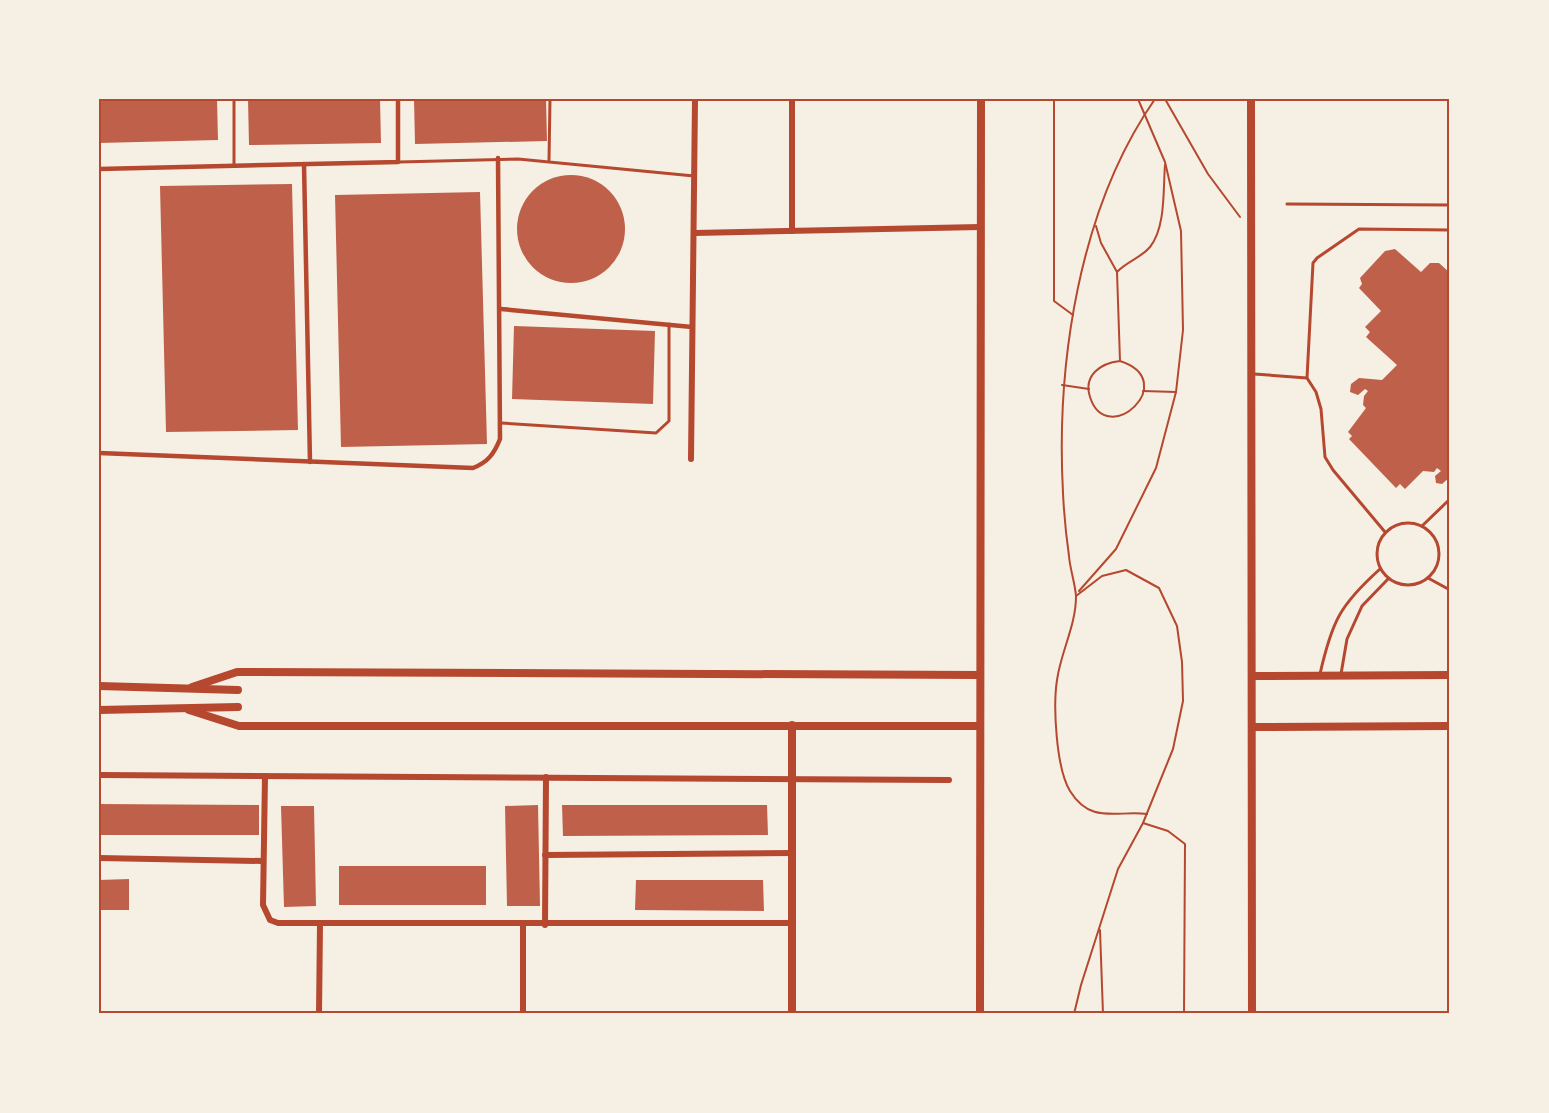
<svg xmlns="http://www.w3.org/2000/svg" width="1549" height="1113" font-family="Roboto,sans-serif">
<style>
.building{fill:#bf614a}
.lines{fill:none;stroke-linecap:round;stroke-linejoin:round}
.path{stroke:#b5482f;stroke-width:2}
.service{stroke:#b5482f;stroke-width:3}
.pedestrian{stroke:#b5482f;stroke-width:4.5}
.minor{stroke:#b5482f;stroke-width:6}
.tertiary{stroke:#b5482f;stroke-width:8}
.secondary{stroke:#b5482f;stroke-width:8}
.neatline{fill:none;stroke:#b5482f;stroke-width:2}
</style>
<rect width="100%" height="100%" fill="#f6efe4"/>
<g class="building">
<path d="M 99,99 L 217,99 L 218,140 L 99,143 Z"/>
<path d="M 248,99 L 380,99 L 381,143 L 249,145 Z"/>
<path d="M 414,99 L 546,99 L 547,141 L 415,144 Z"/>
<circle cx="571" cy="229" r="54"/>
<path d="M 292,184 L 298,430 L 166,432 L 160,186 Z"/>
<path d="M 480,192 L 487,444 L 341,447 L 335,195 Z"/>
<path d="M 1395,249 L 1421,272 L 1430,263 L 1439,263 L 1450,273 L 1450,477 L 1442,484 L 1436,483 L 1435,476 L 1441,471 L 1437,468 L 1434,472 L 1423,471 L 1405,489 L 1400,484 L 1396,488 L 1349,439 L 1352,436 L 1348,432 L 1366,408 L 1363,405 L 1364,396 L 1368,391 L 1365,389 L 1358,395 L 1350,392 L 1351,384 L 1359,378 L 1382,380 L 1397,365 L 1366,337 L 1370,332 L 1365,327 L 1381,311 L 1359,288 L 1362,284 L 1360,278 L 1385,251 Z"/>
<path d="M 514,326 L 655,331 L 653,404 L 512,399 Z"/>
<path d="M 99,804 L 259,805 L 259,835 L 99,835 Z"/>
<path d="M 538,805 L 540,906 L 507,906 L 505,806 Z"/>
<path d="M 562,805 L 767,805 L 768,835 L 563,836 Z"/>
<path d="M 281,806 L 314,806 L 316,906 L 284,907 Z"/>
<rect x="339" y="866" width="147" height="39"/>
<path d="M 129,879 L 129,910 L 99,910 L 99,880 Z"/>
<path d="M 636,880 L 763,880 L 764,911 L 635,910 Z"/>
</g>
<g class="lines">
<g class="path">
<path d="M 1054,99 L 1054,301 L 1073,315"/>
<path d="M 1165,99 L 1208,174 L 1240,217"/>
<path d="M 1096,226 L 1101,243 L 1117,272 C 1127,261 1141,258 1150,247 C 1166,227 1163,189 1165,165"/>
<path d="M 1117,272 L 1120,361 C 1182,381 1107,450 1090,397 C 1083,375 1101,363 1120,361"/>
<path d="M 1062,385 L 1089,389"/>
<path d="M 1143,391 L 1176,392"/>
<path d="M 1079,591 L 1116,549 L 1156,468 L 1176,392 L 1183,330 L 1181,231 L 1165,162 L 1138,99"/>
<path d="M 1147,814 C 1117,810 1091,825 1070,791 C 1056,768 1053,706 1057,680 C 1061,651 1076,626 1076,596 C 1075,583 1070,569 1069,556 C 1066,535 1064,514 1063,493 C 1056,363 1079,208 1155,99"/>
<path d="M 1143,823 L 1168,831 L 1185,844 L 1184,1014"/>
<path d="M 1100,930 L 1103,1014"/>
<path d="M 1074,1014 L 1081,985 L 1118,869 L 1143,823 L 1173,749 L 1183,701 L 1182,662 L 1177,626 L 1159,588 L 1126,570 L 1102,576 L 1076,596"/>
</g>
<g class="service">
<path d="M 234,99 L 234,166"/>
<path d="M 549,160 L 550,99"/>
<path d="M 399,162 L 518,159 L 694,176"/>
<path d="M 1287,204 L 1450,205"/>
<path d="M 1254,374 L 1307,378 L 1316,392 L 1321,409 L 1325,457 L 1333,470 L 1385,532"/>
<path d="M 1307,378 L 1313,263 L 1317,258 L 1359,229 L 1450,230"/>
<path d="M 501,423 L 656,433 L 669,421 L 669,324"/>
<circle cx="1408" cy="554" r="31"/>
<path d="M 1422,526 L 1450,499"/>
<path d="M 1428,578 L 1450,590"/>
<path d="M 1320,674 C 1332,621 1340,605 1380,569"/>
<path d="M 1341,674 L 1347,639 L 1362,606 L 1388,579"/>
</g>
<g class="pedestrian">
<path d="M 304,164 L 310,462"/>
<path d="M 99,169 L 398,162 L 398,99"/>
<path d="M 501,309 L 692,327"/>
<path d="M 99,453 L 473,468 C 488,462 494,454 500,439 L 498,158"/>
</g>
<g class="minor">
<path d="M 792,231 L 792,99"/>
<path d="M 695,233 L 980,227"/>
<path d="M 691,459 L 695,99"/>
<path d="M 99,775 L 949,780"/>
<path d="M 265,776 L 263,905 L 270,920 L 278,923 L 792,923"/>
<path d="M 545,855 L 792,853"/>
<path d="M 99,858 L 262,861"/>
<path d="M 523,925 L 523,1014"/>
<path d="M 545,925 L 546,777"/>
<path d="M 319,1014 L 320,924"/>
</g>
<g class="tertiary">
<path d="M 1251,99 L 1252,1014"/>
<path d="M 1252,676 L 1450,675"/>
<path d="M 192,687 L 237,672 L 980,675"/>
<path d="M 189,710 L 239,726 L 980,726"/>
<path d="M 1252,727 L 1450,726"/>
<path d="M 792,1014 L 792,725"/>
<path d="M 980,1014 L 981,99"/>
</g>
<g class="secondary">
<path d="M 99,686 L 238,690"/>
<path d="M 99,710 L 238,707"/>
</g>
</g>
<rect width="1549" height="1113" fill="none" stroke="#f6efe4" stroke-width="201"/>
<rect x="100" y="100" width="1348" height="912" class="neatline"/>
</svg>
